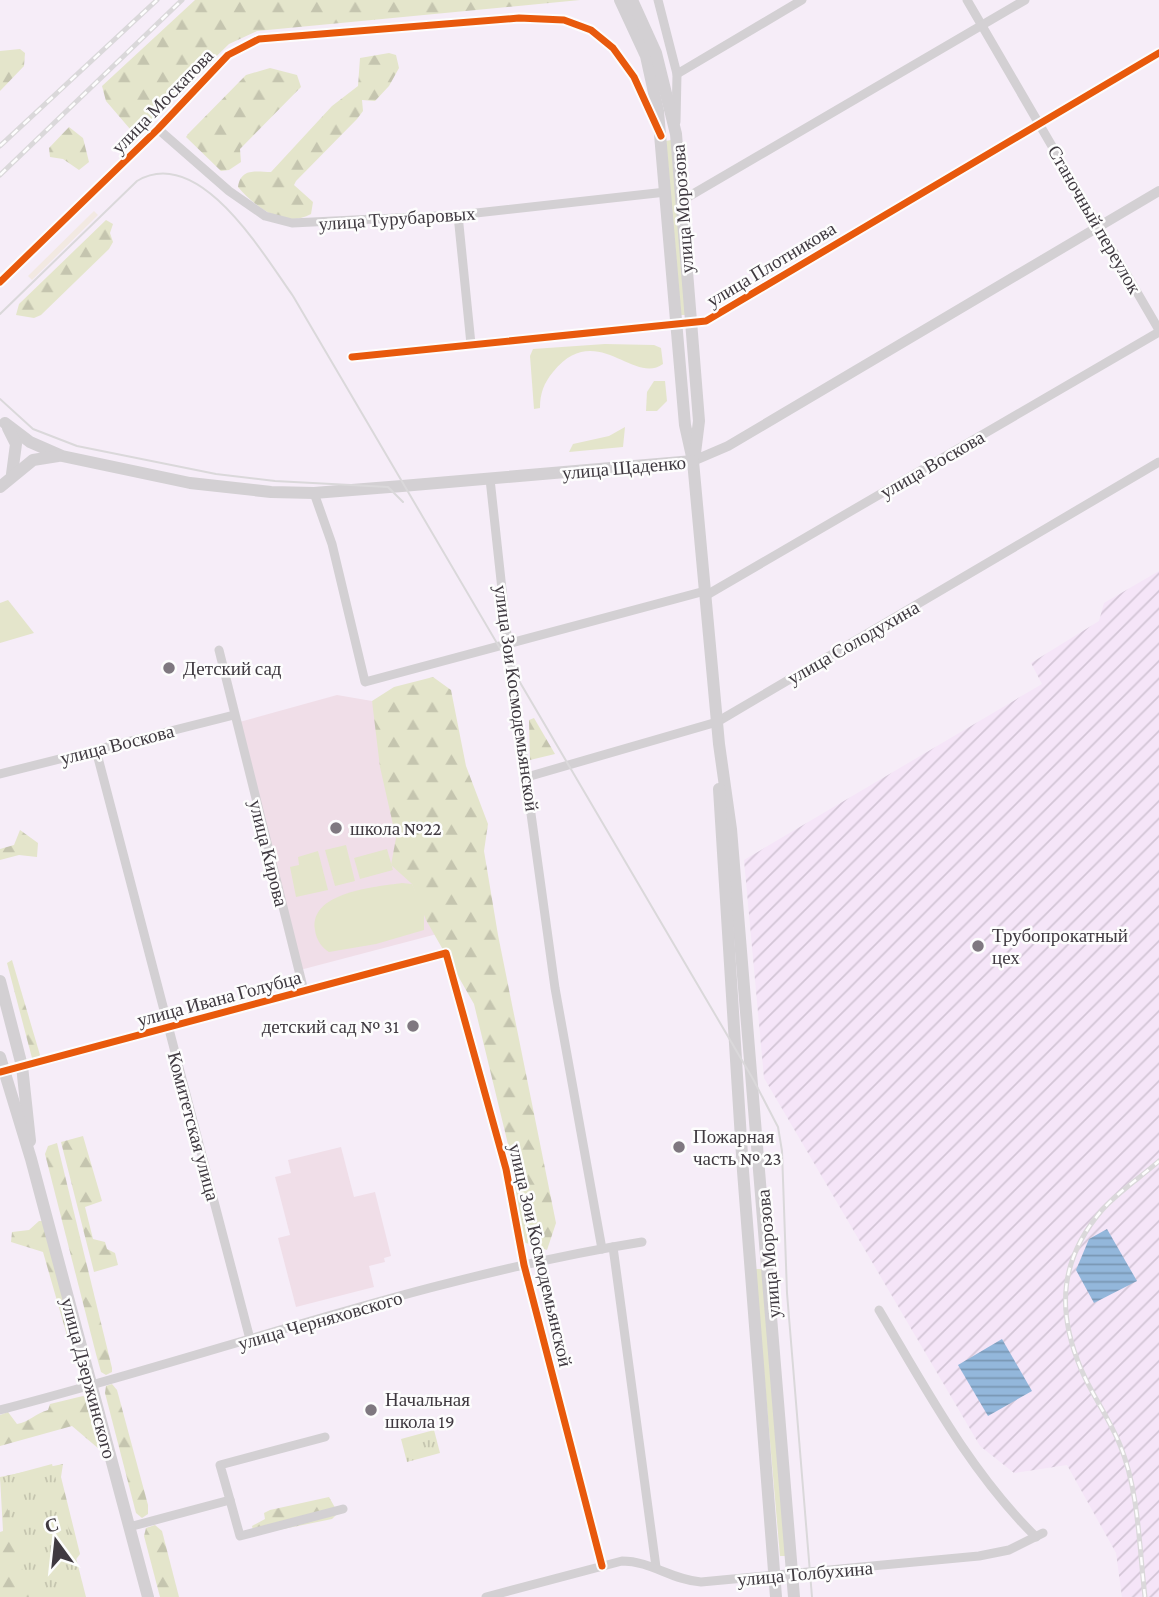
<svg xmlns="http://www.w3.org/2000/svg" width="1159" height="1597" font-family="'Crimson Pro',serif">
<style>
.commercial{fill:#f2e9e2}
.industrial{fill:url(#industrial-furrows)}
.education{fill:#f0dee8}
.grass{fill:#e4e5cb}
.forest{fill:url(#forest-firs)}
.park{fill:url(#park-tufts)}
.water{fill:url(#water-rules)}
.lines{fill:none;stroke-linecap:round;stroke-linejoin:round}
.minor{stroke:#d3d0d3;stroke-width:9}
.tertiary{stroke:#d3d0d3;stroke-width:10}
.secondary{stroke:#d3d0d3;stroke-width:12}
.tram{stroke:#dad8da;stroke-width:2}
.rail-casing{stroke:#dad8da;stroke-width:5}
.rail{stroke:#fdfdfd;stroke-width:2.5;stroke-dasharray:8;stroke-linecap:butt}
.cycleway-casing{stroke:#fdfdfd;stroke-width:11}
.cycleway{stroke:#e8590c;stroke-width:7}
.poi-dot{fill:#7f7880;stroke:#fdfdfd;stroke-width:2.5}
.labels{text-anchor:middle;stroke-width:5;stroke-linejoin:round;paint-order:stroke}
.street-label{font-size:19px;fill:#3f3940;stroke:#fdfdfd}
.poi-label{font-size:19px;fill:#3f3940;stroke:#fdfdfd;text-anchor:start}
</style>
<defs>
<pattern id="industrial-furrows" width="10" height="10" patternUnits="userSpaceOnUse" patternTransform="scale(1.75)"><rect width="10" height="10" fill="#f5e5f8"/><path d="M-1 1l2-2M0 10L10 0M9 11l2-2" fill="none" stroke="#d3c5d6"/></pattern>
<pattern id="forest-firs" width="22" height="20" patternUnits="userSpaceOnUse" patternTransform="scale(1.75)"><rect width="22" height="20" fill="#e4e5cb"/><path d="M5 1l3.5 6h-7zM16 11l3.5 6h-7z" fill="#c5c5af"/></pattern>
<pattern id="park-tufts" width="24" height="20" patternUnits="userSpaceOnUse" patternTransform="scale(1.75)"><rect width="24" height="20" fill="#e4e5cb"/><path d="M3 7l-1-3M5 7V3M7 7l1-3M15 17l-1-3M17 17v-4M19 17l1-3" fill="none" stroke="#c5c5af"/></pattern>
<pattern id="water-rules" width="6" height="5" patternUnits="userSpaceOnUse" patternTransform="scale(1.75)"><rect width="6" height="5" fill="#93b7db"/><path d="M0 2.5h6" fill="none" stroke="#7996b3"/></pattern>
</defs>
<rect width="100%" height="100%" fill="#f6edf8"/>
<path class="commercial" d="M 94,211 L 98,215 L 32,280 L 28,276 Z"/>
<path class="industrial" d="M 1159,571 L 1159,1597 L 1122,1597 L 1116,1553 L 1067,1465 L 1014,1473 L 980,1446 L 764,1078 L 744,860 L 1042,684 L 1031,663 L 1099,621 L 1104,603 Z"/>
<g class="education">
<path d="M 337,695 L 372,701 L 437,934 L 300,970 L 236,723 Z"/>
<path d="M 341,1147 L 354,1197 L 375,1192 L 391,1256 L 384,1258 L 385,1262 L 369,1266 L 374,1287 L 296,1307 L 278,1238 L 290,1235 L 275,1177 L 291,1173 L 288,1160 Z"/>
</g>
<g class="grass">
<path d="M 671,140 L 686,315 L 681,315 L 666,141 Z"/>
<path d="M 605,344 L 654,345 L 661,348 L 663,364 C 634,386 596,319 553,372 C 544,383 540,393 540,408 L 534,409 L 530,356 L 533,349 Z"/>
<path d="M 654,381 L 665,381 L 667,401 L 657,411 L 646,411 L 647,392 Z"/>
<path d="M 625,427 L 623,447 L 569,452 L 573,444 L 609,436 Z"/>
<path d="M 8,600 L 34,633 L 0,643 L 0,603 Z"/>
<path d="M 346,845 L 355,881 L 335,886 L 325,850 Z"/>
<path d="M 387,849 L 393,870 L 360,879 L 354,858 Z"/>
<path d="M 318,851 L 328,890 L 296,897 L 290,867 L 299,865 L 298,857 Z"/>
<path d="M 402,883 L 412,884 L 424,910 L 424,930 L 376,944 L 329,952 C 321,947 316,939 315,930 C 309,892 375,887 402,883 Z"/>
<path d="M 755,1269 L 764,1269 L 788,1556 L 780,1556 Z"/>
</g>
<g class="forest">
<path d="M 195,0 L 580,0 L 257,31 L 229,44 L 142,129 L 130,129 L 106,101 L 102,86 Z"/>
<path d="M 20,49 L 25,53 L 24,66 L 0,91 L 0,51 Z"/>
<path d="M 389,53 L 396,55 L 399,68 L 389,86 L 375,101 L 362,100 L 363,111 L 357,119 L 296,181 L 294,185 L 313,202 L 311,214 C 284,229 255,207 238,187 C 241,167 257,172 271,172 L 332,106 L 358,86 L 360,58 Z"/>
<path d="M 270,68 L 297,75 L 301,87 L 240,149 L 241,162 L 229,170 L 221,171 L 186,137 L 188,134 L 246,75 Z"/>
<path d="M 69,127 L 83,138 L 89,162 L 79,170 L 63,159 L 50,157 L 49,148 Z"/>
<path d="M 106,220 L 113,224 L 110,233 L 113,242 L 109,249 L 41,315 L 34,318 L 16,315 L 19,304 Z"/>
<path d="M 433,677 L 451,690 L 466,766 L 488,824 L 484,851 L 498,935 L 556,1223 L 547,1250 L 520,1241 L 513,1165 L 474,1004 L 426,920 L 412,884 L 391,865 L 396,838 L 380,767 L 372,701 L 394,687 Z"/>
<path d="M 534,718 L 555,754 L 530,760 L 529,720 Z"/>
<path d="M 20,830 L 38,843 L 37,857 L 19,855 L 0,860 L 0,849 L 14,845 Z"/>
<path d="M 12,960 L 40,1055 L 38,1058 L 32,1058 L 7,963 Z"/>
<path d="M 83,1136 L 102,1201 L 85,1207 L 93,1239 L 105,1242 L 107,1249 L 115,1253 L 118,1265 L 94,1272 L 61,1142 Z"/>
<path d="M 57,1143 L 112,1368 L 112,1372 L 106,1375 L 101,1372 L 96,1354 L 45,1154 L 48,1146 Z"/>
<path d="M 39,1221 L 43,1221 L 74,1339 L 68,1339 L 43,1252 L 11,1242 L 12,1232 L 29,1230 Z"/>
<path d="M 112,1384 L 117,1390 L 148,1505 L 148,1514 L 142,1518 L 136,1513 L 105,1393 L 106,1386 Z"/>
<path d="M 83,1396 L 89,1399 L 101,1443 L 99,1449 L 72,1426 L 0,1446 L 0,1415 L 8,1412 L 17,1424 C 29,1422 36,1413 48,1410 L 50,1404 Z"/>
<path d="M 63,1464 L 61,1477 L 80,1554 L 48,1597 L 0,1597 L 0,1532 L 3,1531 L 0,1477 Z"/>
<path d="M 329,1497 L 338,1513 L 332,1519 L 254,1535 L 252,1526 L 265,1519 L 264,1513 L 270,1510 Z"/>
<path d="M 155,1525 L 162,1531 L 179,1597 L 160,1597 L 144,1536 L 146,1528 Z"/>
</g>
<g class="park">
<path d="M 434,1430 L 440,1453 L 407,1462 L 401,1439 Z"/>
<path d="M 52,1464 L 86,1597 L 29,1597 L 0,1478 Z"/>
</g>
<g class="water">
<path d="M 1107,1229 L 1137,1281 L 1094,1303 L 1076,1270 L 1089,1239 Z"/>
<path d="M 1002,1339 L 1032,1391 L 988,1416 L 958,1365 Z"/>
</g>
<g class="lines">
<g class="minor">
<path d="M 658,0 L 677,74 L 676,122"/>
<path d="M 967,0 L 1159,330"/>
<path d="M 677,74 L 802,0"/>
<path d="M 158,129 L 229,191 L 265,216 L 292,223 L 458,215 L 666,192"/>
<path d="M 681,201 L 1025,0"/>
<path d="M 458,215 L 471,344"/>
<path d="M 0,282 L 158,129 L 228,55 L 259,39 L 519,18 L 564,20 L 591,30 L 613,48 L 634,77 L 656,125"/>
<path d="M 352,357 L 706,321 L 1159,53"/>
<path d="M 490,479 L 509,654 L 555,988 L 602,1249"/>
<path d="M 314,493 L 332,544 L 365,682 L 705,591"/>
<path d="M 705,596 L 1159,332"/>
<path d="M 219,650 L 304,991"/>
<path d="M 96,750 L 250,1339"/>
<path d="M 0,774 L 234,715"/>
<path d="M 527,777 L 717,722 L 1159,462"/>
<path d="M 0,1072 L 446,953 L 506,1169 L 524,1265 L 602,1566"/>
<path d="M 613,1247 L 656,1567"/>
<path d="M 879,1310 C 926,1389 970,1472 1036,1537"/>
<path d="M 0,1410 C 214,1355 424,1277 642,1242"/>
<path d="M 230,1500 L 240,1536 L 343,1509"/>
<path d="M 129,1527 L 230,1500 L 220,1465 L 325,1437"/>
<path d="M 486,1597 L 622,1561 C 651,1561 672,1580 701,1582 L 979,1556 L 1009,1550 L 1043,1533"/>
</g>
<path class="tertiary" d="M 693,461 L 728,446 L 1159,191"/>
<g class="secondary">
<path d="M 620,0 L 646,56 L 658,111 L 685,425 L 693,461 L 719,744 L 731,829 L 794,1597"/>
<path d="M 632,0 L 656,53 L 676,134 L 699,421 L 695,453"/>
<path d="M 5,423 L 30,442 L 62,456 L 190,483 L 271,492 L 314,493 L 402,486 L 693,461"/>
<path d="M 8,428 L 16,444 L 12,474"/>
<path d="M 0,487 L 33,460 L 58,456"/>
<path d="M 719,789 L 743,1171 L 776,1597"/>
<path d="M 0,981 L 22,1066 L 30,1141"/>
<path d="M 0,1057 L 31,1159 L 148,1597"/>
</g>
<g class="tram">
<path d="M 0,314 L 137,181 C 199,144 263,254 293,296 L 753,1079 L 778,1127 L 782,1151 L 787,1293 L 812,1597"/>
<path d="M 0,399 L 33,429 L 77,446 L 216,474 L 275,481 L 388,487 L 403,502"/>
</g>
<defs>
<g id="rail">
<path d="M 0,146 L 157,0"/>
<path d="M 0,175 L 182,0"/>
<path d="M 1145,1597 C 1139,1547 1139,1491 1120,1445 C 1109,1418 1092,1395 1081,1369 C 1056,1310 1060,1259 1102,1210 C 1118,1192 1141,1177 1159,1161"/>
</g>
</defs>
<use href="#rail" class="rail-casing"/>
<use href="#rail" class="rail"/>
<defs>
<g id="cycleway">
<path d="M 0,282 L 158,129 L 228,55 L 259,39 L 519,18 L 564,20 L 591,30 L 613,48 L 634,77 L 661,136"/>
<path d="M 352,357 L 706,321 L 1159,53"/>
<path d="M 0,1072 L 446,953 L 506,1169 L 524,1265 L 602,1566"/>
</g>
</defs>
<use href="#cycleway" class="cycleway-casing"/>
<use href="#cycleway" class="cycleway"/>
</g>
<g class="poi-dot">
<circle cx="169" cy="668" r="7"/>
<circle cx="336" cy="828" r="7"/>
<circle cx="978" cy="946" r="7"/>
<circle cx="413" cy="1026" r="7"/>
<circle cx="679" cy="1147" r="7"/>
<circle cx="371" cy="1410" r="7"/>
</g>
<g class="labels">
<g class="street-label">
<text transform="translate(162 101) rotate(-46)" y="7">улица Москатова</text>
<text transform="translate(682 209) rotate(-94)" y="7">улица Морозова</text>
<text transform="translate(397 218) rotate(-4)" y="7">улица Турубаровых</text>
<text transform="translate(1095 219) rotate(60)" y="7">Станочный переулок</text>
<text transform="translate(771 264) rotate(-31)" y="7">улица Плотникова</text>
<text transform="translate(932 464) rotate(-30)" y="7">улица Воскова</text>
<text transform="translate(624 467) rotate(-5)" y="7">улица Щаденко</text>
<text transform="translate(853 642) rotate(-30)" y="7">улица Солодухина</text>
<text transform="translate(517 698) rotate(82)" y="7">улица Зои Космодемьянской</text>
<text transform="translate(117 744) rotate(-14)" y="7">улица Воскова</text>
<text transform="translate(269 853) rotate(76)" y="7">улица Кирова</text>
<text transform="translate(219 998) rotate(-15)" y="7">улица Ивана Голубца</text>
<text transform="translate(194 1126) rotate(75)" y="7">Комитетская улица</text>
<text transform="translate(768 1254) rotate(-95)" y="7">улица Морозова</text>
<text transform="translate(541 1255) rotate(77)" y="7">улица Зои Космодемьянской</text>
<text transform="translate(320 1320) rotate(-16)" y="7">улица Черняховского</text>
<text transform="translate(89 1378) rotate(75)" y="7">улица Дзержинского</text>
<text transform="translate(805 1573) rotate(-5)" y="7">улица Толбухина</text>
</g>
<g class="poi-label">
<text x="183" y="675">Детский сад</text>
<text x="350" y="835">школа №22</text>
<text x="992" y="942">Трубопрокатный<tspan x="992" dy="22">цех</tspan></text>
<text x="399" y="1033" text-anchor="end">детский сад № 31</text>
<text x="693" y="1143">Пожарная<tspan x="693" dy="22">часть № 23</tspan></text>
<text x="385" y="1406">Начальная<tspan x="385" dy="22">школа 19</tspan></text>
</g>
</g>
<g transform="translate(56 1541) rotate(345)" stroke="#fdfdfd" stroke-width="5" paint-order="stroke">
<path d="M0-5L12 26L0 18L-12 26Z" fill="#3f3940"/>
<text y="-10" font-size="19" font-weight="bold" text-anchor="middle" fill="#3f3940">С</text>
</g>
</svg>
